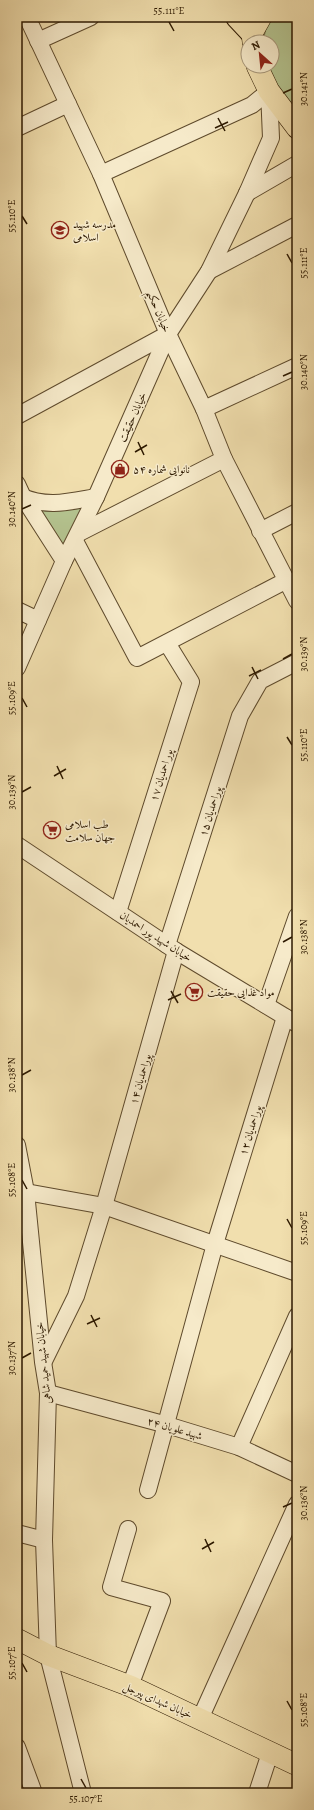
<svg xmlns="http://www.w3.org/2000/svg" width="314" height="1810" font-family="Alegreya,Amiri,serif">
<style>
.green{fill:#b4c38f;stroke:#706e48}
.lines{fill:none;stroke-linecap:round;stroke-linejoin:round}
.minor-casing{stroke:#5e4a2c;stroke-width:18}
.major-casing{stroke:#2d1900;stroke-width:22}
.highway-casing{stroke:#2d1900;stroke-width:24}
.minor{stroke:#f6eaca;stroke-width:16}
.major{stroke:#f1dfae;stroke-width:21}
.highway{stroke:#f1dfae;stroke-width:22}
.ticks{fill:none;stroke:#2d1900;stroke-width:1.5}
.labels{text-anchor:middle;stroke-width:3;stroke-linejoin:round;paint-order:stroke}
.poi-label{font-size:11px;fill:#2d1900;stroke:#f6eaca;text-anchor:start}
.street-label{font-size:11px;fill:#2d1900;stroke:#f6eaca}
.neatline{fill:none;stroke:#2d1900;stroke-width:1.5}
.ticks-label{font-size:10px;text-anchor:middle;fill:#2d1900}
</style>
<rect width="100%" height="100%" fill="#f1dfae"/>
<filter id="stains"><feTurbulence type="fractalNoise" baseFrequency=".005" numOctaves="4"/><feColorMatrix values="0 0 0 0 .2 0 0 0 0 .09 0 0 0 0 .02 0 0 0 .5 -.17"/></filter>
<radialGradient id="worn" r=".72"><stop offset=".6" stop-color="#630" stop-opacity="0"/><stop offset="1" stop-color="#630" stop-opacity=".3"/></radialGradient>
<g class="green">
<path d="M 276,17 L 297,17 L 297,119 L 270,78 L 267,66 L 272,66 L 272,42 L 263,42 L 267,23 Z"/>
<path d="M 25,499 L 94,499 L 64,558 Z"/>
</g>
<g class="lines">
<defs>
<g id="minor">
<path d="M 27,17 L 101,174 L 168,334 L 204,409 L 224,459 L 297,601"/>
<path d="M 38,41 L 91,17"/>
<path d="M 17,128 L 68,104"/>
<path d="M 101,174 L 252,105 L 269,91"/>
<path d="M 247,193 L 297,164"/>
<path d="M 209,271 L 297,225"/>
<path d="M 204,409 L 297,366"/>
<path d="M 17,416 L 168,334"/>
<path d="M 17,484 L 23,497 L 64,561"/>
<path d="M 20,496 C 47,508 68,502 96,497"/>
<path d="M 260,531 L 297,512"/>
<path d="M 79,533 L 224,459"/>
<path d="M 75,541 L 137,658 L 287,580"/>
<path d="M 17,610 L 38,620"/>
<path d="M 17,668 L 64,561 L 96,497 L 168,334 L 209,271 L 247,193 L 271,138 L 269,91"/>
<path d="M 17,845 L 176,951 L 297,1024"/>
<path d="M 118,912 L 191,682 L 167,643"/>
<path d="M 167,945 L 240,716 L 260,681 L 297,662"/>
<path d="M 266,1005 L 297,916"/>
<path d="M 17,1145 L 26,1192 L 43,1362 L 48,1393 L 44,1540 L 48,1655 L 83,1793"/>
<path d="M 26,1192 L 104,1206 L 297,1273"/>
<path d="M 44,1361 L 76,1296 L 104,1206 L 176,951"/>
<path d="M 48,1393 L 167,1425 L 239,1447 L 297,1474"/>
<path d="M 239,1447 L 297,1316"/>
<path d="M 148,1490 L 215,1244 L 285,1017"/>
<path d="M 128,1529 L 111,1587 L 162,1601 L 130,1686"/>
<path d="M 17,1533 L 44,1540"/>
<path d="M 200,1719 L 297,1504"/>
<path d="M 17,1747 L 34,1793"/>
<path d="M 257,1793 L 270,1753"/>
</g>
<g id="major">
<path d="M 253,42 L 252,33 L 261,17"/>
<path d="M 257,66 L 269,91 L 297,128"/>
<path d="M 17,1639 L 48,1655 L 130,1686 L 297,1765"/>
</g>
<path id="highway" d="M 237,17 L 252,33"/>
</defs>
<use href="#minor" class="minor-casing"/>
<use href="#major" class="major-casing"/>
<use href="#highway" class="highway-casing"/>
<use href="#minor" class="minor"/>
<use href="#major" class="major"/>
<use href="#highway" class="highway"/>
</g>
<path class="ticks" d="M 169,22 L 174,31M 283,93 L 292,89M 218,118 L 225,131M 215,128 L 228,122M 22,216 L 27,224M 287,254 L 292,263M 283,376 L 292,372M 138,442 L 144,455M 135,452 L 147,445M 22,509 L 31,505M 283,659 L 292,654M 252,667 L 258,679M 249,676 L 261,670M 22,698 L 27,707M 287,737 L 292,745M 57,766 L 63,779M 54,776 L 66,769M 22,792 L 31,787M 283,942 L 292,937M 171,991 L 178,1003M 168,1000 L 181,994M 22,1075 L 31,1070M 22,1180 L 27,1189M 287,1219 L 292,1228M 91,1315 L 97,1327M 87,1324 L 100,1318M 22,1358 L 31,1353M 283,1507 L 292,1503M 205,1539 L 211,1552M 202,1549 L 214,1542M 22,1663 L 27,1672M 287,1701 L 292,1710M 81,1779 L 86,1788"/>
<defs>
<symbol id="school-ring" viewBox="-11 -11 22 22"><circle r="9.5" fill="#f6eaca" stroke="#8f2418" stroke-width="1.5"/><path d="M0-5L7-2L0 1L-7-2ZM-4 1L0 2.5L4 1V4Q0 6-4 4Z" fill="#8f2418"/></symbol>
<symbol id="shop-ring" viewBox="-11 -11 22 22"><circle r="9.5" fill="#f6eaca" stroke="#8f2418" stroke-width="1.5"/><path d="M-5-2.5h2.3a2.7 3.5 0 0 1 5.4 0H5L5.5 6h-11ZM-1.5-2.5h3a1.5 2.3 0 0 0-3 0Z" fill="#8f2418"/></symbol>
<symbol id="supermarket-ring" viewBox="-11 -11 22 22"><circle r="9.5" fill="#f6eaca" stroke="#8f2418" stroke-width="1.5"/><path d="M-6-5.5h2.5l.6 2H6L4.5 2H-2.5L-4.4-4H-6ZM-1.5 3.2a1.3 1.3 0 1 0 .1 0ZM3 3.2a1.3 1.3 0 1 0 .1 0Z" fill="#8f2418"/></symbol>
</defs>
<g fill-rule="evenodd">
<use href="#school-ring" x="50" y="220" width="20" height="20"/>
<use href="#shop-ring" x="110" y="459" width="20" height="20"/>
<use href="#supermarket-ring" x="42" y="820" width="20" height="20"/>
<use href="#supermarket-ring" x="184" y="982" width="20" height="20"/>
</g>
<g class="labels">
<g class="poi-label">
<text x="73" y="228">مدرسه شهید<tspan x="73" dy="13">اسلامی</tspan></text>
<text x="133" y="473">نانوایی شماره ۵۴</text>
<text x="65" y="828">طب اسلامی<tspan x="65" dy="13">جهان سلامت</tspan></text>
<text x="207" y="996">مواد غذایی حقیقت</text>
</g>
<g class="street-label">
<text transform="translate(159 311) rotate(67)" y="4">خیابان حکیم</text>
<text transform="translate(132 417) rotate(-66)" y="4">خیابان حقیقت</text>
<text transform="translate(161 775) rotate(-73)" y="4">پور احمدیان ۱۷</text>
<text transform="translate(210 811) rotate(-73)" y="4">پوراحمدیان ۱۵</text>
<text transform="translate(156 936) rotate(33)" y="4">خیابان شهید پور احمدیان</text>
<text transform="translate(140 1079) rotate(-74)" y="4">پوراحمدیان ۱۴</text>
<text transform="translate(250 1130) rotate(-73)" y="4">پوراحمدیان ۱۲</text>
<text transform="translate(43 1363) rotate(-96)" y="4">خیابان شهید حمید شاهی</text>
<text transform="translate(175 1428) rotate(16)" y="4">شهید علویان ۲۴</text>
<text transform="translate(158 1700) rotate(24)" y="4">خیابان شهدای پیرجل</text>
</g>
</g>
<rect width="314" height="1810" fill="none" stroke="#f1dfae" stroke-width="44"/>
<g transform="translate(260 54) rotate(333)"><circle r="19" fill="#f6eaca" stroke="#a69679"/>
<path d="M0-3L7 15L0 10L-7 15Z" fill="#8f2418"/>
<text y="-6" font-size="11" font-weight="bold" text-anchor="middle" fill="#2d1900">N</text>
</g>
<rect x="22" y="22" width="270" height="1766" class="neatline"/>
<g class="ticks-label">
<text x="169" y="14">55.111°E</text>
<text transform="translate(303 89) rotate(-90)" y="4">30.141°N</text>
<text transform="translate(11 216) rotate(-90)" y="4">55.110°E</text>
<text transform="translate(303 263) rotate(-90)" y="4">55.111°E</text>
<text transform="translate(303 372) rotate(-90)" y="4">30.140°N</text>
<text transform="translate(11 509) rotate(-90)" y="4">30.140°N</text>
<text transform="translate(303 654) rotate(-90)" y="4">30.139°N</text>
<text transform="translate(11 698) rotate(-90)" y="4">55.109°E</text>
<text transform="translate(303 745) rotate(-90)" y="4">55.110°E</text>
<text transform="translate(11 792) rotate(-90)" y="4">30.139°N</text>
<text transform="translate(303 937) rotate(-90)" y="4">30.138°N</text>
<text transform="translate(11 1075) rotate(-90)" y="4">30.138°N</text>
<text transform="translate(11 1180) rotate(-90)" y="4">55.108°E</text>
<text transform="translate(303 1228) rotate(-90)" y="4">55.109°E</text>
<text transform="translate(11 1358) rotate(-90)" y="4">30.137°N</text>
<text transform="translate(303 1503) rotate(-90)" y="4">30.136°N</text>
<text transform="translate(11 1663) rotate(-90)" y="4">55.107°E</text>
<text transform="translate(303 1710) rotate(-90)" y="4">55.108°E</text>
<text x="86" y="1802">55.107°E</text>
</g>
<rect width="100%" height="100%" filter="url(#stains)"/>
<rect width="100%" height="100%" fill="url(#worn)"/>
</svg>
